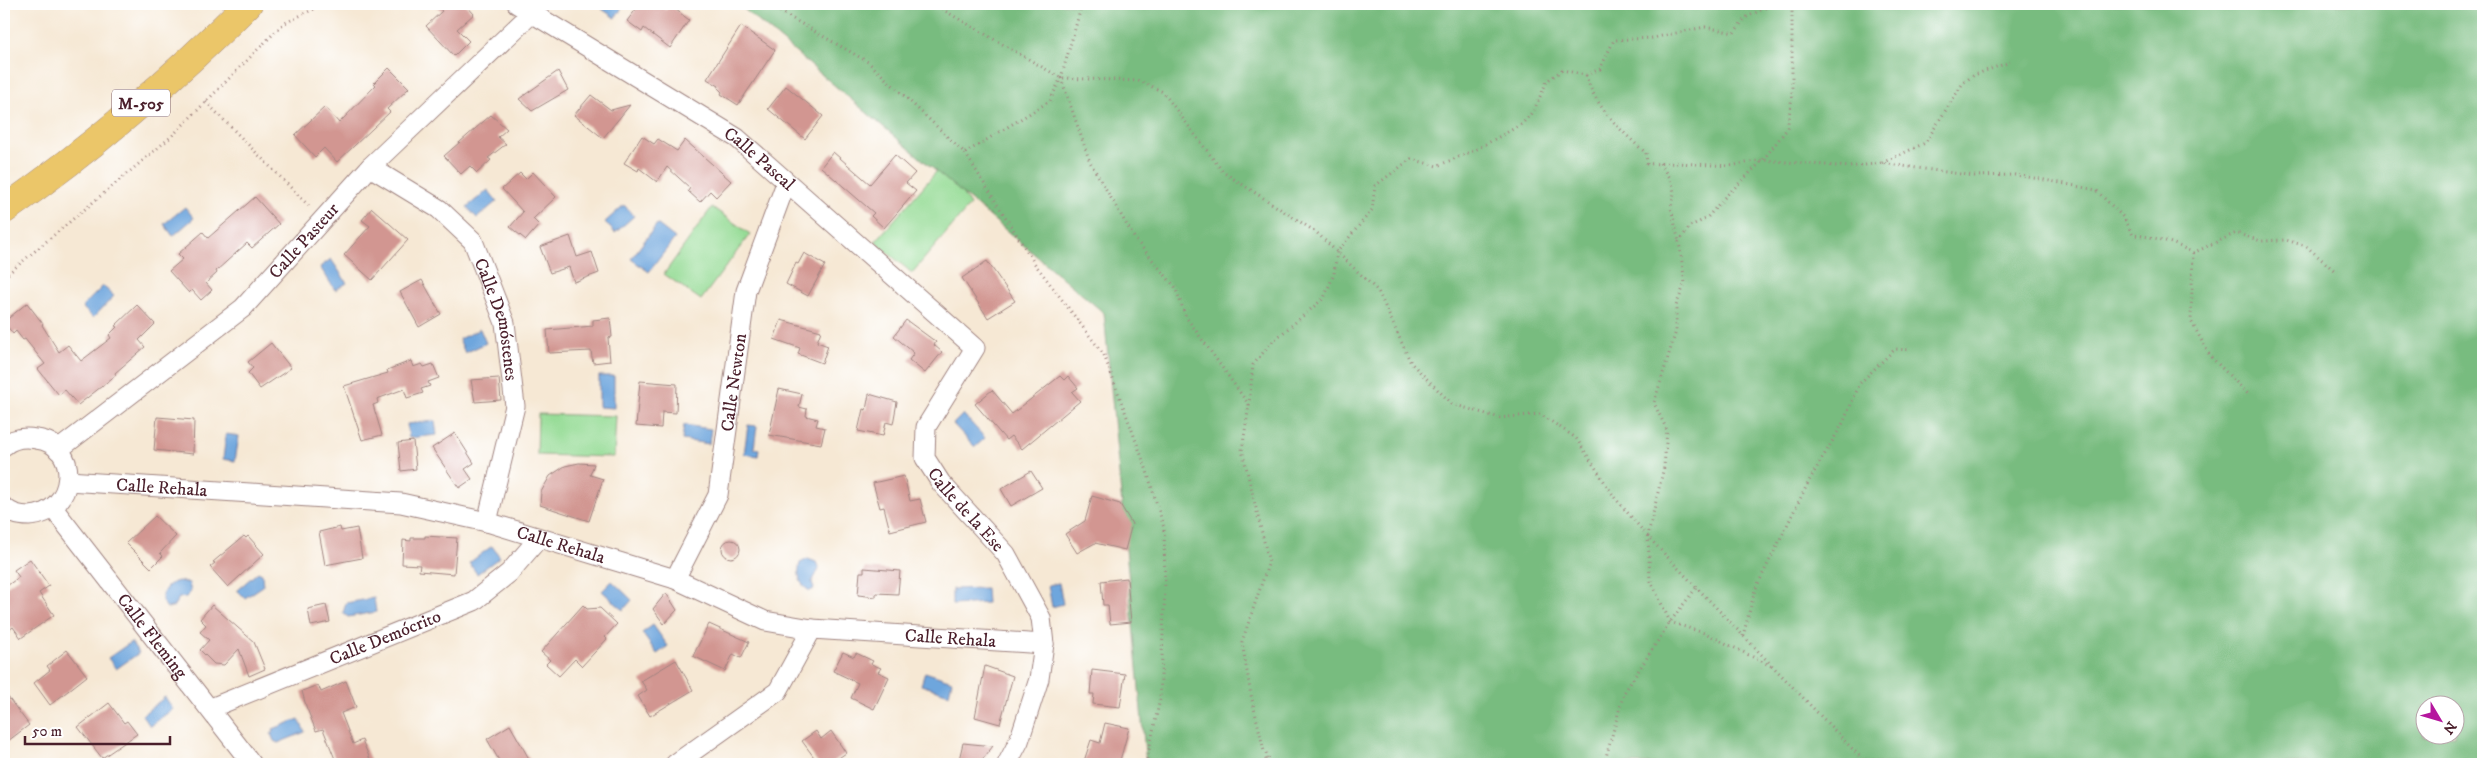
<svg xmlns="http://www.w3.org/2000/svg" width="2487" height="768" font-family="'IM FELL DW Pica',serif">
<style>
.green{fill:#96dc96;stroke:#707e60}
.forest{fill:#78bc7f;stroke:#616e55;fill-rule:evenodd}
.water{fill:#6ea6dd;stroke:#5c6284}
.building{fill:#d29691}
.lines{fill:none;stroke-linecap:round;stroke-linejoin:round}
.minor-casing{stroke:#a08480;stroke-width:21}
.highway-casing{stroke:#a08480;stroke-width:29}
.path{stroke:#a08480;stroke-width:3;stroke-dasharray:1 4;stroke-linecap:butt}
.minor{stroke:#fff;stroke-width:19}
.highway{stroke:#ebc669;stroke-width:28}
.labels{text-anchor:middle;stroke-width:5;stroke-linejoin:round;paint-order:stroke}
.shield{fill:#fff;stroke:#80626b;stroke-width:1}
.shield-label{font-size:16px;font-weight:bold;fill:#4a1f2b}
.street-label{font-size:18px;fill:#4a1f2b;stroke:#fff}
</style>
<rect width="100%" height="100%" fill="#fff"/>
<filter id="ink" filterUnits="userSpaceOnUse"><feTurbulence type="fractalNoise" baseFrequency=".02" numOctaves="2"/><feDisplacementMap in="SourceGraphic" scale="10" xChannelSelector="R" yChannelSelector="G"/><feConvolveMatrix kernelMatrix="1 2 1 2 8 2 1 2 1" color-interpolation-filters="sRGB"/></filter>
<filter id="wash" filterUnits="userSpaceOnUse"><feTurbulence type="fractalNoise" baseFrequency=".0096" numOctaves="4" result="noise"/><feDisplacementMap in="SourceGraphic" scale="20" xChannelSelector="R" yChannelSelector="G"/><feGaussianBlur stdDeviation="1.12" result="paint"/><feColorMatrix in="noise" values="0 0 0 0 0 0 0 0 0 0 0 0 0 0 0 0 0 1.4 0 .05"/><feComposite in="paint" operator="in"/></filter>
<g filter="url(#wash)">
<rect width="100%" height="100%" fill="#f6e8d4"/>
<g class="green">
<path d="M 943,164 L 970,205 L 912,273 L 875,242 Z"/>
<path d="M 712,207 L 750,234 L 701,300 L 664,274 Z"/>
<path d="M 538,414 L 616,416 L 614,457 L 537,455 Z"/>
</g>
<path class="forest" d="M 738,4 L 2483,4 L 2483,764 L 1146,764 L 1104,313 ZM 2424,706 L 2454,706 L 2454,736 L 2424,736 Z"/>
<g class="water">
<path d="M 606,4 L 625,4 L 615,18 L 602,9 Z"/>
<path d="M 488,190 L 497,201 L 477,218 L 467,207 Z"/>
<path d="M 624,205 L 634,216 L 615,233 L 605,222 Z"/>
<path d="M 185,207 L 194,218 L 173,236 L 164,224 Z"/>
<path d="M 657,224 L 675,238 L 649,272 L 631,259 Z"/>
<path d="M 331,259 L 347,283 L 335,290 L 320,267 Z"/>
<path d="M 103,286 L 114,296 L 93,318 L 82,307 Z"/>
<path d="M 480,329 L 486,343 L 465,353 L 459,339 Z"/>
<path d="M 599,376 L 614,376 L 614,408 L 599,407 Z"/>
<path d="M 963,414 L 985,438 L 975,447 L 953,424 Z"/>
<path d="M 435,421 L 437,435 L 409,438 L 407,424 Z"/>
<path d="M 684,425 L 711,429 L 709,444 L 682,440 Z"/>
<path d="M 748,425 L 757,426 L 754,448 L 759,449 L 758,456 L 744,454 Z"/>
<path d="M 226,434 L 239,436 L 235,461 L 223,459 Z"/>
<path d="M 492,546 L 500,557 L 477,574 L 469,563 Z"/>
<path d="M 808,559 L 816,562 L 819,569 L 812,582 L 814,589 L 810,591 C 799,585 797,574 800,563 Z"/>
<path d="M 258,572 L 262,574 L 263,586 L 245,598 L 237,590 Z"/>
<path d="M 179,581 L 189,583 L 191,592 L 186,597 L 179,598 L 173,607 L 167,608 L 162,601 C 162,590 168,583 179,581 Z"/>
<path d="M 612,581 L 632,600 L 623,610 L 602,591 Z"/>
<path d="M 1059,583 L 1063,604 L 1052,607 L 1048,585 Z"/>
<path d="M 986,588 L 987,603 L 952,605 L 952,589 Z"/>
<path d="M 374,598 L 376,612 L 348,617 L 343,613 L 346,603 Z"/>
<path d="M 653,625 L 668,646 L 657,654 L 642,633 Z"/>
<path d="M 131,642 L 139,653 L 116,669 L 108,658 Z"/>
<path d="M 925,672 L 952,681 L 949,694 L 921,685 Z"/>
<path d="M 165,697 L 173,709 L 150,726 L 142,715 Z"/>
<path d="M 299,719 L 305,732 L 278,743 L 274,741 L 271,734 L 274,732 L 273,729 Z"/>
</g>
<g id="blocks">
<g class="building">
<path d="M 434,4 L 465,4 L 474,14 L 457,29 L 469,41 L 454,56 L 426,26 L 442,11 Z"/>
<path d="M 640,4 L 658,4 L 666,10 L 670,5 L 689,20 L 670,48 L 644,28 L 642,32 L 627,21 Z"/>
<path d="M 741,26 L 775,50 L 738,105 L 721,94 L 722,92 L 718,88 L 719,86 L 707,79 Z"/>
<path d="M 389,68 L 409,88 L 387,109 L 390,112 L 337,162 L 324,148 L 315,157 L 295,135 L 325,107 L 339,123 L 376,85 L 374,83 Z"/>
<path d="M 558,71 L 568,90 L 532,111 L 519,99 Z"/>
<path d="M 786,86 L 823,116 L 805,139 L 768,109 Z"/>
<path d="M 591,95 L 611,110 L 630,105 L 603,138 L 574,115 Z"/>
<path d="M 491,115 L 507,129 L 498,137 L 506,144 L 488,158 L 491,160 L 477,173 L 470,166 L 461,174 L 444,156 Z"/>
<path d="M 642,136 L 654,144 L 658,139 L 677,151 L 685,140 L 731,181 L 716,197 L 710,191 L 700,202 L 688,191 L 690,188 L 667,167 L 657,182 L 639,168 L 638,171 L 624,163 Z"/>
<path d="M 833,152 L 870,184 L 895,155 L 915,173 L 906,183 L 916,191 L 884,228 L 871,216 L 874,213 L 821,167 Z"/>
<path d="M 533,172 L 556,197 L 533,219 L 539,225 L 526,240 L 510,227 L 523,212 L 502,189 L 520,173 L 526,179 Z"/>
<path d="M 255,197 L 279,224 L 252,248 L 247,243 L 216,271 L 217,273 L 206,283 L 212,290 L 201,300 L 192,290 L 189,293 L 169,271 L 183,259 L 178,254 L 203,232 L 208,238 Z"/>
<path d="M 372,208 L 408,240 L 372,280 L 344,255 L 370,226 L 362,220 Z"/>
<path d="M 570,236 L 577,257 L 592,252 L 599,273 L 574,282 L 569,267 L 550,273 L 540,247 Z"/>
<path d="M 804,253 L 825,265 L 808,296 L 786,284 L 796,263 L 798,264 Z"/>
<path d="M 987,261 L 1015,301 L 988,318 L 962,278 Z"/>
<path d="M 422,280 L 441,314 L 419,327 L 400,292 Z"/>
<path d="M 27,303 L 43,324 L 42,325 L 59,352 L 68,345 L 81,361 L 111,338 L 109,335 L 117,327 L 115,326 L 137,305 L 155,324 L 139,340 L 145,347 L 115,373 L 116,375 L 78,405 L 65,390 L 59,395 L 38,369 L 45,364 L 25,339 L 23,340 L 16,331 L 13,334 L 4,322 Z"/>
<path d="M 610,318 L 612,337 L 608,338 L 610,361 L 593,363 L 591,351 L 549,353 L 547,330 L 593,326 L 593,320 Z"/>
<path d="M 781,320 L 821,331 L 817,342 L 828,346 L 822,363 L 798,354 L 800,348 L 774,339 Z"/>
<path d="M 906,320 L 936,342 L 934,345 L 942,352 L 925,373 L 909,360 L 914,353 L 894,336 Z"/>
<path d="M 271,343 L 291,368 L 260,389 L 248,373 L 253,368 L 248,362 Z"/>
<path d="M 411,361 L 413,367 L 422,364 L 424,367 L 433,364 L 439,378 L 428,382 L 430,386 L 421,389 L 423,393 L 407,398 L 404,389 L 377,399 L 378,403 L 373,405 L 382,435 L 362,440 L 344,386 L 388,373 L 387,370 Z"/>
<path d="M 1060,376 L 1064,380 L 1068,376 L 1078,388 L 1072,392 L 1080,401 L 1022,449 L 1011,436 L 1006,440 L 975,404 L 992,390 L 1012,414 Z"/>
<path d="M 499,378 L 501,400 L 475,402 L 471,380 Z"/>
<path d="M 640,381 L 677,384 L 676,413 L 662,412 L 661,428 L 636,426 Z"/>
<path d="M 779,389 L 802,394 L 799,407 L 807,409 L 806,416 L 818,419 L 816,426 L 825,428 L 821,444 L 769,435 Z"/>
<path d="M 869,394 L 897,402 L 893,424 L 886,422 L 883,436 L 858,431 L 863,409 L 866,410 Z"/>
<path d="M 157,417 L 194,420 L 193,454 L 154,450 Z"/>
<path d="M 455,433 L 474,463 L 465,469 L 472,479 L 459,488 L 432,448 Z"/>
<path d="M 413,441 L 416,469 L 401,471 L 398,443 Z"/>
<path d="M 579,463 L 594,464 L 590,475 L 603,479 L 589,521 L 540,505 L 541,492 L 550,476 L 565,466 Z"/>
<path d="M 1031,471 L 1042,488 L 1011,506 L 1001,489 Z"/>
<path d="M 904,476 L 910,501 L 920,499 L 926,522 L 890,531 L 884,507 L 880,508 L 873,483 Z"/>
<path d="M 1092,496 L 1120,504 L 1132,524 L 1125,550 L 1095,543 L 1077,553 L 1065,534 L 1085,521 Z"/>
<path d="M 155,516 L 176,536 L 160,553 L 163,556 L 151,568 L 126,543 Z"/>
<path d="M 340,527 L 341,531 L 357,528 L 362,558 L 325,565 L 319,532 Z"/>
<path d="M 244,536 L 246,538 L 248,536 L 264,554 L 228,587 L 210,567 L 215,563 L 213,562 Z"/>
<path d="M 425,536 L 457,538 L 454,574 L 419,571 L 420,565 L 402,564 L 403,540 L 411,541 L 411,538 L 425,538 Z"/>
<circle cx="731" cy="549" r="9"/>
<path d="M 30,559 L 49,586 L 39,593 L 54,615 L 21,638 L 13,627 L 4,634 L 4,588 L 19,577 L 14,570 Z"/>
<path d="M 864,568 L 900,571 L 898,594 L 876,593 L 876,597 L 858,595 L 860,572 L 864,572 Z"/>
<path d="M 1127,578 L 1131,622 L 1110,624 L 1108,605 L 1103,605 L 1101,581 Z"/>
<path d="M 666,593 L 677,610 L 664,624 L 653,609 Z"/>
<path d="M 212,605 L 254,642 L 265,669 L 249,676 L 239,649 L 224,665 L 214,664 L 200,650 L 209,640 L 200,632 L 206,625 L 200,619 Z"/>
<path d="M 326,605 L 330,622 L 311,626 L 308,609 Z"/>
<path d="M 583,605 L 587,609 L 600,608 L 617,624 L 605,637 L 607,639 L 582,666 L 575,659 L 559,676 L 546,664 L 550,660 L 541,652 Z"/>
<path d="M 709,624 L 749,642 L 741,658 L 733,654 L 725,671 L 693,656 Z"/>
<path d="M 67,650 L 87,676 L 50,705 L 34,683 L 50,670 L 47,666 Z"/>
<path d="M 843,652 L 854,657 L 856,653 L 873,661 L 871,664 L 881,668 L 878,672 L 889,677 L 874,709 L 851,698 L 858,683 L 833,671 Z"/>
<path d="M 676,660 L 693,690 L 650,716 L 638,696 L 647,690 L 641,681 Z"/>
<path d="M 985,666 L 1013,676 L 1000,724 L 975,717 Z"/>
<path d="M 1092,670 L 1125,674 L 1120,707 L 1093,704 L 1094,694 L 1090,694 Z"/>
<path d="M 346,681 L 356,707 L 341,713 L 353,744 L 362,740 L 372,764 L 337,764 L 323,729 L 316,731 L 306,706 L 302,691 L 318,685 L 321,692 Z"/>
<path d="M 4,692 L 29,725 L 4,744 Z"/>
<path d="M 109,703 L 124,723 L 127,721 L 137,734 L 102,758 L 78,727 Z"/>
<path d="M 1105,723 L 1129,728 L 1119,764 L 1083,764 L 1091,740 L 1100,743 Z"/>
<path d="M 510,725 L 532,764 L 501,764 L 487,739 Z"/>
<path d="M 816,731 L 821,739 L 831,731 L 846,753 L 830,764 L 819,764 L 802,741 Z"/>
<path d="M 963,743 L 993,746 L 979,764 L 958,764 Z"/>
</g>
</g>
</g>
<g filter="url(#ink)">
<use href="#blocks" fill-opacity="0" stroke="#a08480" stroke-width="1"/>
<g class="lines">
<defs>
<g id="minor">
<path id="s1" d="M 517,4 L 737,138 L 975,348 L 926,427 L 925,458 L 941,483 L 1006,554 L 1041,618 L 1044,644 L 1039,679 L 1019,741 L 1007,764"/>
<path id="s2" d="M 370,167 L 439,209 L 473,241 L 505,323 L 515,406 L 487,522"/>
<path d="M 4,446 C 13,438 25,437 36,439 C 82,444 77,513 29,516 C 20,516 10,513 4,507"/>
<path id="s3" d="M 58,450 L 243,308 L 370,167 L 532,13"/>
<path id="s4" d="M 68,481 L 401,503 L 487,522 L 675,579 L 765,621 L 812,629 L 1044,644"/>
<path id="s5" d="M 53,508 L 252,764"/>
<path id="s6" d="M 675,579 L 718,495 L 746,291 L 786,183"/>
<path id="s7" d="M 211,708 L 474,601 L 509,573 L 539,538"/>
<path d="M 675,764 L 778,691 L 812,629"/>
</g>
<path id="highway" d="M 4,210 C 91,149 173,79 248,4"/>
</defs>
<use href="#minor" class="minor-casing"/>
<use href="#highway" class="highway-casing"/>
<g class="path">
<path d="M 767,4 L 868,62 L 965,153 L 1035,264 L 1104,355 L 1146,468 L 1164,528 L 1165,588 L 1160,699 L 1146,764"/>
<path d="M 933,4 L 1061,78 L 1140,81 L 1163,92 L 1223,172 L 1316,232 L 1378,291 L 1411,363 L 1452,404 L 1500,418 L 1540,414 L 1576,438 L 1615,498 L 1650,539 L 1867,764"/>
<path d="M 1586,75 C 1594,106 1622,132 1646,153 L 1647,164 L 1678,163 L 1729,166 L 1763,160 L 1850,167 L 1881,163 L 1975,176 L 2015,175 L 2040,179 L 2096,190 L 2124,218 L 2133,235 C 2156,237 2173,242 2193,253 L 2191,321 L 2210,356 L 2250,396"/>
<path d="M 1061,78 L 1090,162 L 1135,239 L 1175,287 L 1186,317 L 1249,405 L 1242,450 L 1269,562 L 1242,642 L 1251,695 L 1267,764"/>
<path d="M 206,102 L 310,207"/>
<path d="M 965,153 L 1050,101 L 1061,78 L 1082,4"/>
<path d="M 1660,163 L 1672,183 L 1674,192 L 1671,208 L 1679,242"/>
<path d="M 1882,163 L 1925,143 L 1963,83 L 1974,75 L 2010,62"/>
<path d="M 2193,253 L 2236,233 L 2261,241 L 2286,240 L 2306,246 L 2335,271"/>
<path d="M 4,277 L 172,136 L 283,24 L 324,4"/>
<path d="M 1249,405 L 1253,365 L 1271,343 L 1324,298 L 1334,274 L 1337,252 L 1372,210 L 1375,186 L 1411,159 L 1437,166 L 1475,150 L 1522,124 L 1534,110 L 1547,81 L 1562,70 L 1586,75 L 1600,69 L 1614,40 L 1652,38 L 1705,27 L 1734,33 L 1745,18 L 1773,4"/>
<path d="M 1743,636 L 1755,590 L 1809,481 L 1843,423 L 1860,383 L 1895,349 L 1910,350"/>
<path d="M 1771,666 L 1707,634 L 1670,622 L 1650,579 L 1648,535 L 1664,467 L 1667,430 L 1654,403 L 1676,331 L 1676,306 L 1685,283 L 1679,242 L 1690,226 L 1706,219 L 1724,198 L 1763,160 L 1787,129 L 1792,97 L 1792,4"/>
<path d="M 1266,753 L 1272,764"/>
<path d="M 1604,764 L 1624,693 L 1670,622 L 1696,588"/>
</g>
<use href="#minor" class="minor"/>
<use href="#highway" class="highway"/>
</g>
</g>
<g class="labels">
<rect class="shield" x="112" y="89.5" width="58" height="27" rx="4"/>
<g class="shield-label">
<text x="141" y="109">M-505</text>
</g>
<g class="street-label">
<text dy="6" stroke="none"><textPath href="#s1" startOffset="288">Calle Pascal</textPath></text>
<text dy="6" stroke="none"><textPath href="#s3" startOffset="324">Calle Pasteur</textPath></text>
<text dy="6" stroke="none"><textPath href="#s2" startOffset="210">Calle Demóstenes</textPath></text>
<text dy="6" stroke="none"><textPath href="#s6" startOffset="208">Calle Newton</textPath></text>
<text dy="6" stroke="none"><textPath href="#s4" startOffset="94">Calle Rehala</textPath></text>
<text dy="6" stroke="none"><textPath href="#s1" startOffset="765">Calle de la Ese</textPath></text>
<text dy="6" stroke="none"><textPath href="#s4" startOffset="499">Calle Rehala</textPath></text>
<text dy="6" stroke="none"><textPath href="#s5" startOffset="162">Calle Fleming</textPath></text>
<text dy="6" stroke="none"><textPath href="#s7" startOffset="188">Calle Demócrito</textPath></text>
<text dy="6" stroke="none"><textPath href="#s4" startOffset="904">Calle Rehala</textPath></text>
</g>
</g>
<rect width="2487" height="768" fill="none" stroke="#fff" stroke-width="20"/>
<g transform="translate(2440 720) rotate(128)"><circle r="24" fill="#ffffff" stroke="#b7a5aa"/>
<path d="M0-4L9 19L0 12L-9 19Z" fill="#b5179e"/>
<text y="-8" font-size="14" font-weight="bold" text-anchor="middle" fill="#4a1f2b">N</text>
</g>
<path d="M25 736v8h145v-8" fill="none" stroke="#4a1f2b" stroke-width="2.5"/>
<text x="32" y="736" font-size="15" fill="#4a1f2b" stroke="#ffffff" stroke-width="4" paint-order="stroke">50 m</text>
</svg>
